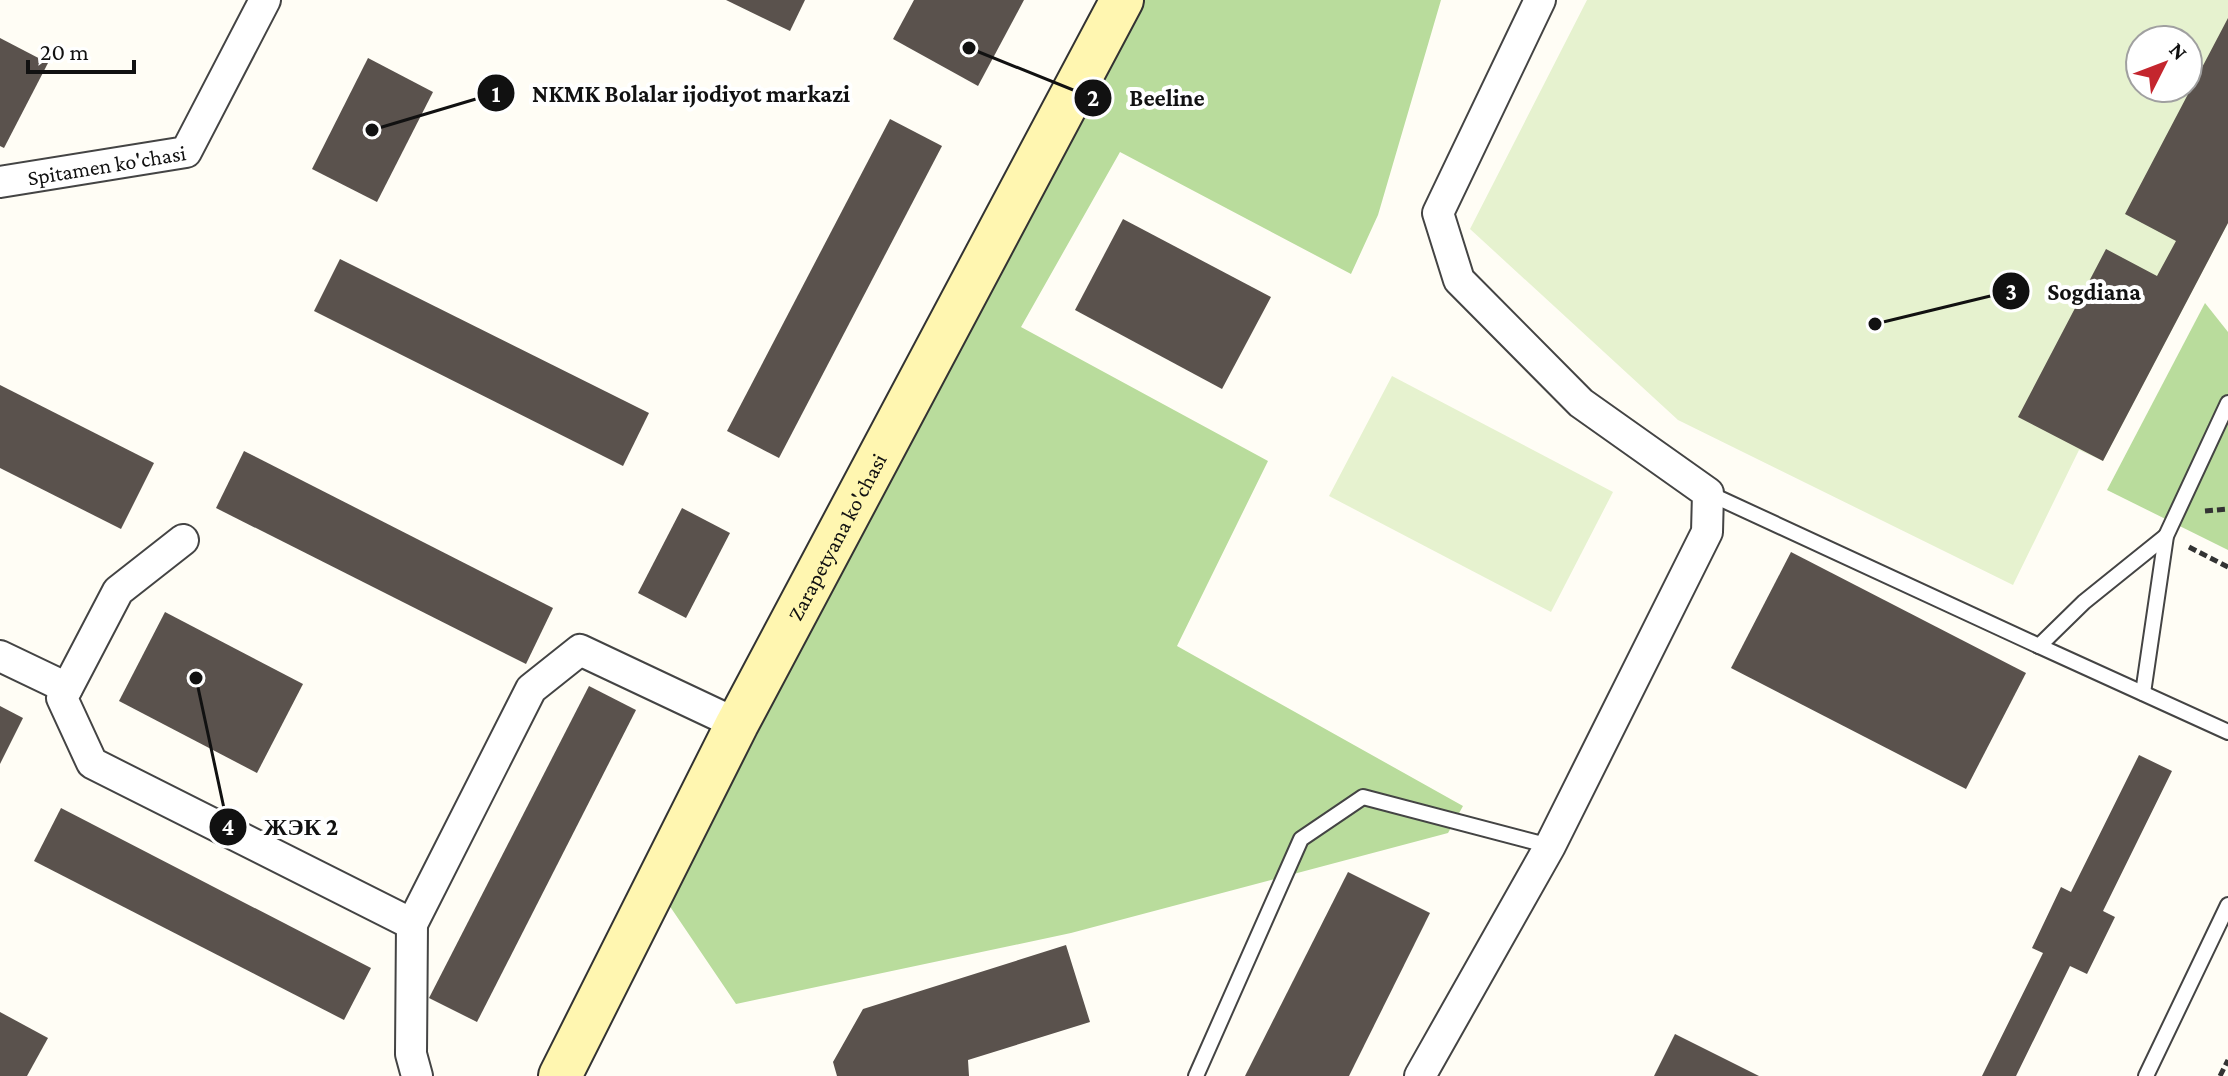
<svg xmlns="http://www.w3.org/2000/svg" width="2228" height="1076" font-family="'Crimson Pro',serif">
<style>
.forest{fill:#b9dc9c}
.pitch{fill:#e6f2cf;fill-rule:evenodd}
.building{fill:#5a524d}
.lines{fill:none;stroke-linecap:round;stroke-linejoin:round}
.lane-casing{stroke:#444;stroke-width:18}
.street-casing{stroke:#444;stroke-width:34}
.secondary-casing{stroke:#333;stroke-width:46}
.path{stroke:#333;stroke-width:5;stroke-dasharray:8 4;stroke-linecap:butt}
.lane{stroke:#fff;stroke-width:14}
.street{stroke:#fff;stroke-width:30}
.secondary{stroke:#fff6b0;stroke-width:42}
.labels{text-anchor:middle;stroke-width:8;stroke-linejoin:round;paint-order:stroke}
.street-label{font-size:22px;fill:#111;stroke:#fff}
.leader{fill:none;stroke:#111;stroke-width:3}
.callout-dot{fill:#111;stroke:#fff;stroke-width:3}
.mark-label{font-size:24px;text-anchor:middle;font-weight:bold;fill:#fff}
.callout-label{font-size:24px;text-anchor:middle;font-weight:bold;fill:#111;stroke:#fff;stroke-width:8;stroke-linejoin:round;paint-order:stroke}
</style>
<rect width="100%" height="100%" fill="#fffdf5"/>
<g class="forest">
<path d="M 1127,0 L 1441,0 L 1378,215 L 1351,274 L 1120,152 L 1021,327 L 1268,461 L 1177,646 L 1463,806 L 1448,833 L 1071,933 L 736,1004 L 669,905 Z"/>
<path d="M 2205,303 L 2228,332 L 2228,550 L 2107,490 Z"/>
</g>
<g class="pitch">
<path d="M 1587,0 L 2228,0 L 2228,223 L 2103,461 L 2079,450 L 2013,585 L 1678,420 L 1470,229 ZM 2140,40 L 2188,40 L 2188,88 L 2140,88 Z"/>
<path d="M 1392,376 L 1613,492 L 1551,612 L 1329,496 Z"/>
</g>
<g class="building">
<path d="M 726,0 L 805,0 L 790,31 Z"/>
<path d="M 914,0 L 1024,0 L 978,86 L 893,39 Z"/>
<path d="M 2228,18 L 2228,223 L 2103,461 L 2018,417 L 2106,249 L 2157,276 L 2176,241 L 2125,214 Z"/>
<path d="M 0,38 L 48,63 L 4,148 L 0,146 Z"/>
<path d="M 368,58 L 433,92 L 377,202 L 312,169 Z"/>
<path d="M 890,119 L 942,146 L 779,458 L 727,431 Z"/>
<path d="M 1123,219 L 1271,297 L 1222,389 L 1075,310 Z"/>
<path d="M 340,259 L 649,413 L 623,466 L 314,311 Z"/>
<path d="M 0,385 L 154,463 L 121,529 L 0,468 Z"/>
<path d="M 244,451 L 553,608 L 526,664 L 216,508 Z"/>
<path d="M 682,508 L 730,533 L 686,618 L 638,593 Z"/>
<path d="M 1791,552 L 2026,673 L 1966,789 L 1731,668 Z"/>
<path d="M 165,612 L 303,684 L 257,773 L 119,701 Z"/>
<path d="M 589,686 L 636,710 L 477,1022 L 429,998 Z"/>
<path d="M 0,706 L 23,718 L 0,764 Z"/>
<path d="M 2139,755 L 2172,771 L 2103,911 L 2115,917 L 2087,974 L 2070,966 L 2016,1076 L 1982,1076 L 2043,953 L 2032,948 L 2061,887 L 2071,892 Z"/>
<path d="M 61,808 L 371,968 L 344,1020 L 34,861 Z"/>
<path d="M 1348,872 L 1430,913 L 1349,1076 L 1245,1076 Z"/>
<path d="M 1066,945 L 1090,1022 L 968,1060 L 969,1076 L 837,1076 L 833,1062 L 863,1009 Z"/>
<path d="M 0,1012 L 48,1038 L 27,1076 L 0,1076 Z"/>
<path d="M 1675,1034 L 1759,1076 L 1654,1076 Z"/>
</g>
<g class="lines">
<defs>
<g id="lane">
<path d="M 1708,493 L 2039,646 L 2084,602 L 2166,536"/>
<path d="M 2039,646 L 2228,732"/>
<path d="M 2143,693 L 2166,536 L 2228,403"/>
<path d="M 1196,1076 L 1301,839 L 1363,797 L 1550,846"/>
<path d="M 2146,1076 L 2228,905"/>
</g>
<g id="street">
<path id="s1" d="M 0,182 L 186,152 L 265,0"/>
<path d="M 183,540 L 118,591 L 62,698 L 92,763 L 412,924"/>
<path d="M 0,656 L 67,688"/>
<path d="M 417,1076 L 411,1054 L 412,924 L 531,689 L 580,650 L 737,724"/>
<path d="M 1420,1076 L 1550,846 L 1707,532 L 1708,493 L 1581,403 L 1459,280 L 1438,213 L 1540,0"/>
</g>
<g id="secondary">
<path id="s2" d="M 560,1076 L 737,724 L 1122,0"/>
</g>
</defs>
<use href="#lane" class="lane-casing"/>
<use href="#street" class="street-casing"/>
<use href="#secondary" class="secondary-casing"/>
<g class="path">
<path d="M 2205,511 L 2228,509"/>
<path d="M 2189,547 L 2228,567"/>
<path d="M 2220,1076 L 2228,1060"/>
</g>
<use href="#lane" class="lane"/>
<use href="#street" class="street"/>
<use href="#secondary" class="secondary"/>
</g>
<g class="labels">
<g class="street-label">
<text dy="8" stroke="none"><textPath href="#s1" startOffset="108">Spitamen ko'chasi</textPath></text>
<text dy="8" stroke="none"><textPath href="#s2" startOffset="606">Zarapetyana ko'chasi</textPath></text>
</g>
</g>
<path class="leader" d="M372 130L496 93M969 48L1093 98M1875 324L2011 291M196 678L228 827"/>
<g class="callout-dot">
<circle cx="372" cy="130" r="8"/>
<circle cx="969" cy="48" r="8"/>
<circle cx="1875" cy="324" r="8"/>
<circle cx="196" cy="678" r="8"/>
<circle cx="496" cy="93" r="20"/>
<circle cx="1093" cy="98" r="20"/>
<circle cx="2011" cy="291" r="20"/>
<circle cx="228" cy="827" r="20"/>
</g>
<g class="mark-label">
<text x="496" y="102">1</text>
<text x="1093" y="106">2</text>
<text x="2011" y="300">3</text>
<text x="228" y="835">4</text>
</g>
<g class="callout-label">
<text x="691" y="102">NKMK Bolalar ijodiyot markazi</text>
<text x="1167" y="106">Beeline</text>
<text x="2094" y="300">Sogdiana</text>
<text x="301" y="835">ЖЭК 2</text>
</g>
<g transform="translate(2164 64) rotate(48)"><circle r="38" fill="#ffffff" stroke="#a0a0a0" stroke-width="2"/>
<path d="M0-6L14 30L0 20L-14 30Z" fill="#c4262e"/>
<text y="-12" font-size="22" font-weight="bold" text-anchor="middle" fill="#111111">N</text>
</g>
<path d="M28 60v12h106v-12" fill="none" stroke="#111111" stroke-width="4"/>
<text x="40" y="60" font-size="24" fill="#111111" stroke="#ffffff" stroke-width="6" paint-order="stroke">20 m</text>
</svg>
